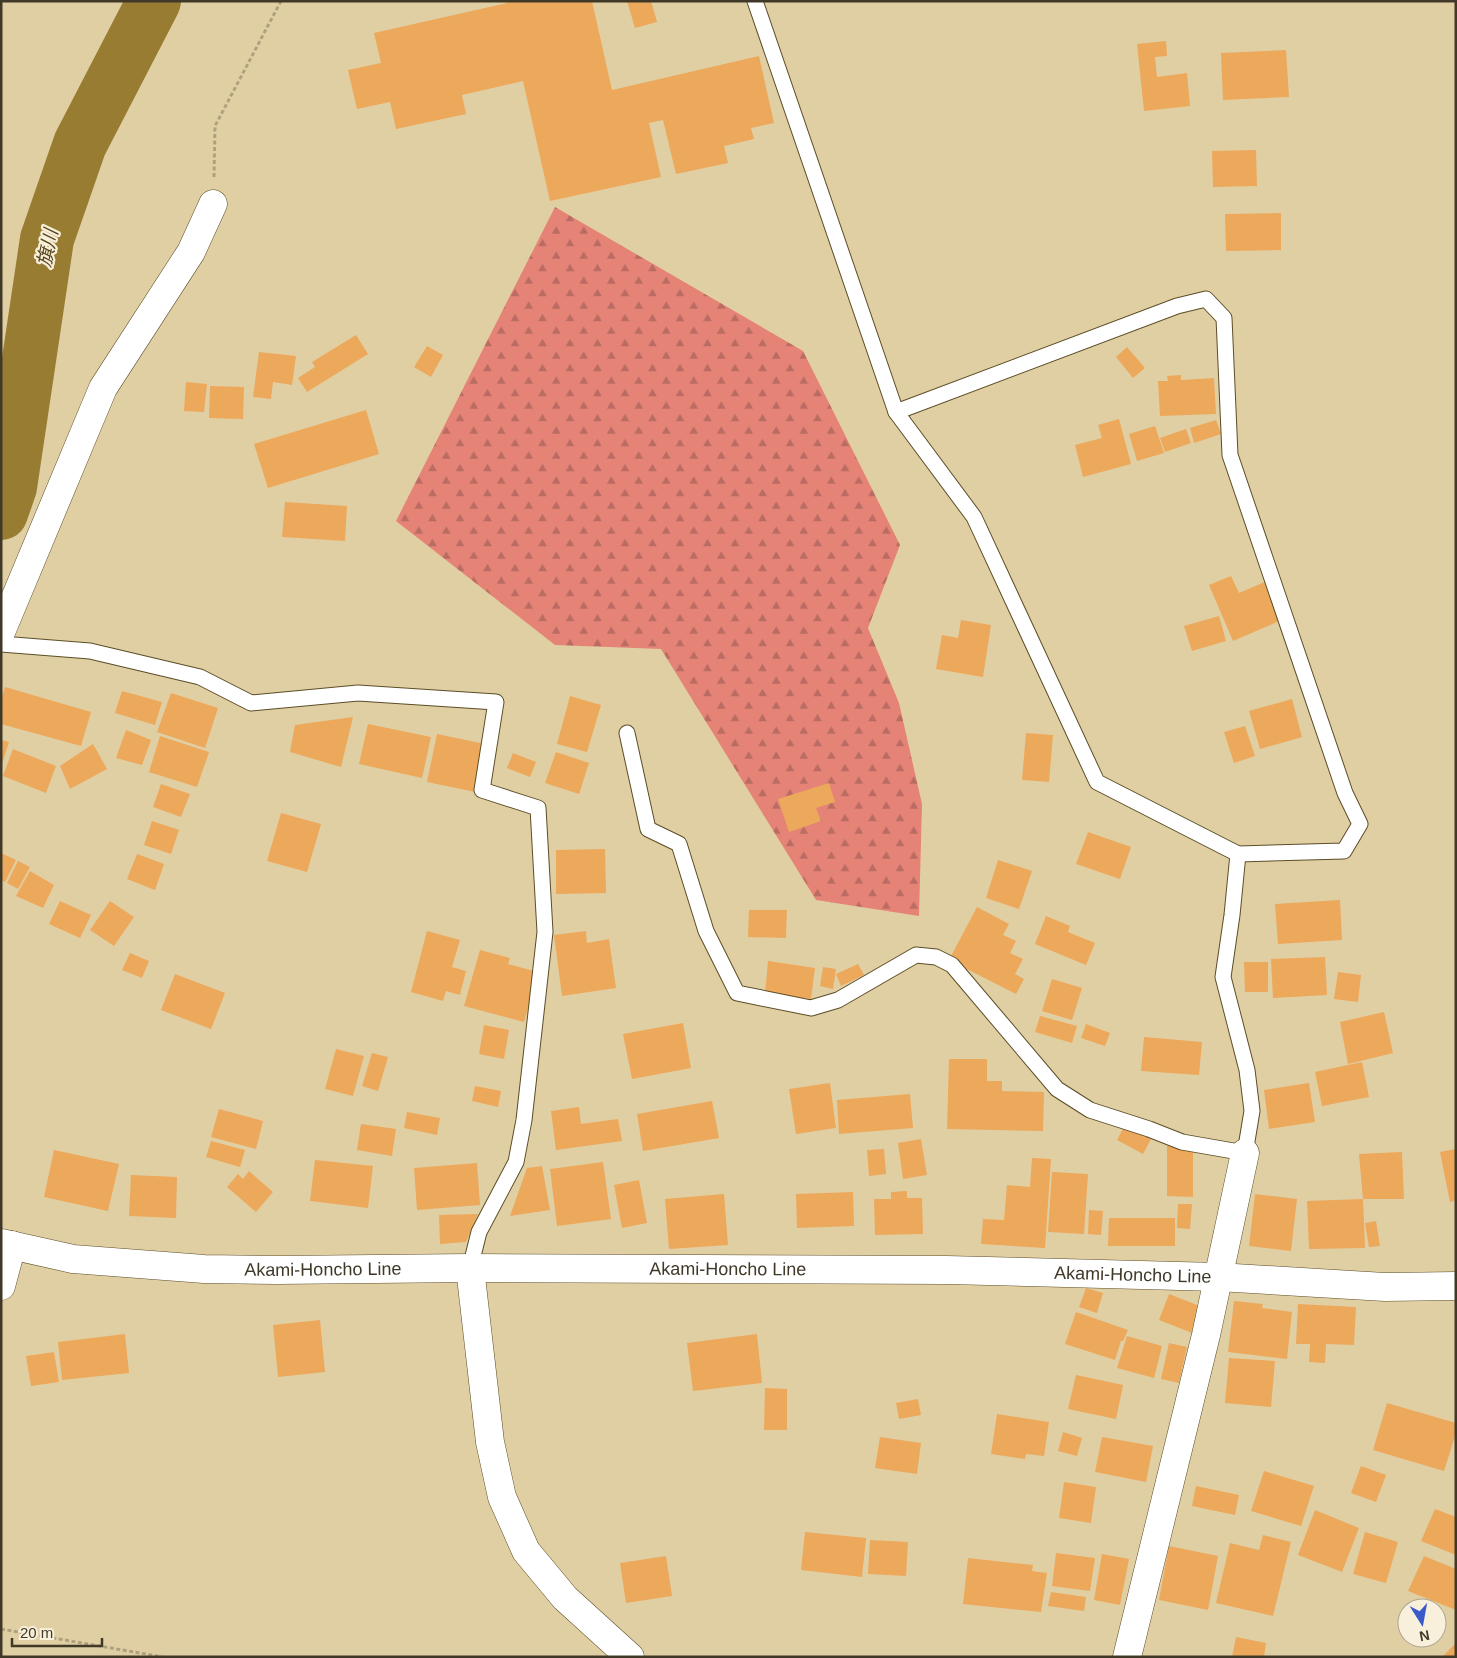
<svg xmlns="http://www.w3.org/2000/svg" width="1457" height="1658" font-family="Arial,'Noto Sans JP',sans-serif">
<style>
.forest{fill:url(#forest-firs)}
.lines{fill:none;stroke-linecap:round;stroke-linejoin:round}
.river{stroke:#987c31;stroke-width:54}
.building{fill:#eca85b}
.lane-casing{stroke:#5c4d26;stroke-width:17}
.street-casing{stroke:#5c4d26;stroke-width:29}
.secondary-casing{stroke:#5c4d26;stroke-width:29}
.path{stroke:#b0a17e;stroke-width:3;stroke-dasharray:4 2.5;stroke-linecap:butt}
.lane{stroke:#fff;stroke-width:15}
.street{stroke:#fff;stroke-width:28}
.secondary{stroke:#fff;stroke-width:28}
.labels{text-anchor:middle;stroke-width:4.5;stroke-linejoin:round;paint-order:stroke}
.street-label{font-size:18px;fill:#403928;stroke:#f9f0db}
.water-label{font-size:19px;font-style:italic;fill:#56461e;stroke:#f9f0db}
</style>
<defs>
<pattern id="forest-firs" width="22" height="20" patternUnits="userSpaceOnUse" patternTransform="scale(1.25)"><rect width="22" height="20" fill="#e58377"/><path d="M5 1l3.5 6h-7zM16 11l3.5 6h-7z" fill="#bb6c62"/></pattern>
</defs>
<rect width="100%" height="100%" fill="#e1cfa4"/>
<path class="forest" d="M 555,207 L 803,351 L 900,545 L 868,628 L 899,703 L 922,804 L 919,916 L 816,900 L 661,649 L 555,645 L 396,521 Z"/>
<g class="lines">
<path class="river" d="M 1,513 L 10,487 L 47,239 L 80,144 L 154,1"/>
</g>
<g class="building">
<path d="M 507,1 L 592,1 L 612,90 L 759,56 L 774,123 L 751,128 L 754,139 L 724,146 L 728,163 L 676,174 L 663,120 L 649,123 L 661,177 L 550,201 L 523,81 L 462,95 L 466,114 L 396,129 L 390,102 L 357,109 L 348,70 L 381,63 L 374,33 L 507,3 Z"/>
<path d="M 627,1 L 651,1 L 657,22 L 635,28 Z"/>
<path d="M 1166,41 L 1167,56 L 1155,57 L 1157,77 L 1187,73 L 1190,106 L 1144,111 L 1137,44 Z"/>
<path d="M 1286,50 L 1289,97 L 1223,100 L 1221,53 Z"/>
<path d="M 1256,150 L 1257,186 L 1213,187 L 1212,151 Z"/>
<path d="M 1281,213 L 1281,250 L 1226,251 L 1225,214 Z"/>
<path d="M 356,335 L 368,354 L 307,392 L 298,378 L 315,367 L 312,362 Z"/>
<path d="M 427,346 L 443,355 L 431,377 L 414,367 Z"/>
<path d="M 1127,347 L 1145,368 L 1133,378 L 1116,357 Z"/>
<path d="M 259,352 L 296,356 L 292,385 L 273,382 L 271,399 L 253,397 Z"/>
<path d="M 1181,375 L 1181,380 L 1214,378 L 1216,414 L 1160,416 L 1158,381 L 1168,381 L 1167,376 Z"/>
<path d="M 186,382 L 207,384 L 204,412 L 184,411 Z"/>
<path d="M 210,386 L 244,387 L 243,419 L 209,418 Z"/>
<path d="M 366,410 L 379,454 L 268,488 L 254,444 Z"/>
<path d="M 1119,419 L 1131,464 L 1083,477 L 1075,445 L 1102,438 L 1098,425 Z"/>
<path d="M 1216,420 L 1221,434 L 1194,443 L 1190,428 Z"/>
<path d="M 1155,426 L 1164,453 L 1137,461 L 1129,434 Z"/>
<path d="M 1186,429 L 1191,443 L 1165,452 L 1160,438 Z"/>
<path d="M 285,502 L 347,506 L 345,541 L 282,537 Z"/>
<path d="M 1231,576 L 1239,593 L 1267,581 L 1284,619 L 1233,641 L 1209,585 Z"/>
<path d="M 1219,616 L 1226,641 L 1192,651 L 1184,626 Z"/>
<path d="M 961,620 L 991,625 L 983,677 L 936,669 L 942,635 L 958,638 Z"/>
<path d="M 5,687 L 91,712 L 81,746 L 1,724 L 1,700 Z"/>
<path d="M 122,691 L 162,702 L 155,725 L 115,713 Z"/>
<path d="M 171,693 L 218,708 L 205,748 L 157,732 Z"/>
<path d="M 570,696 L 601,705 L 587,752 L 557,744 Z"/>
<path d="M 1292,699 L 1302,737 L 1260,749 L 1249,711 Z"/>
<path d="M 353,717 L 341,767 L 290,752 L 295,725 Z"/>
<path d="M 368,724 L 431,737 L 422,778 L 359,764 Z"/>
<path d="M 1245,726 L 1255,756 L 1234,763 L 1224,732 Z"/>
<path d="M 126,730 L 151,740 L 142,765 L 116,758 Z"/>
<path d="M 1026,733 L 1053,735 L 1049,782 L 1022,780 Z"/>
<path d="M 437,734 L 485,744 L 475,792 L 427,782 Z"/>
<path d="M 160,736 L 209,752 L 197,787 L 149,772 Z"/>
<path d="M 1,740 L 9,742 L 2,764 L 1,764 Z"/>
<path d="M 93,744 L 107,769 L 70,789 L 60,766 Z"/>
<path d="M 13,749 L 56,766 L 46,793 L 3,776 Z"/>
<path d="M 556,752 L 589,763 L 579,794 L 545,783 Z"/>
<path d="M 513,753 L 536,762 L 530,777 L 507,768 Z"/>
<path d="M 829,783 L 835,802 L 816,808 L 821,821 L 789,832 L 778,799 Z"/>
<path d="M 161,784 L 190,794 L 181,817 L 153,807 Z"/>
<path d="M 281,813 L 321,824 L 307,872 L 267,861 Z"/>
<path d="M 152,821 L 179,830 L 171,854 L 144,845 Z"/>
<path d="M 1088,832 L 1131,847 L 1120,879 L 1076,864 Z"/>
<path d="M 605,849 L 606,893 L 556,894 L 556,850 Z"/>
<path d="M 1,853 L 16,860 L 5,882 L 1,880 Z"/>
<path d="M 137,854 L 164,864 L 155,890 L 127,879 Z"/>
<path d="M 998,860 L 1032,871 L 1019,909 L 986,898 Z"/>
<path d="M 18,861 L 30,867 L 18,889 L 7,883 Z"/>
<path d="M 30,871 L 54,885 L 43,908 L 16,896 Z"/>
<path d="M 1340,900 L 1342,940 L 1278,944 L 1275,904 Z"/>
<path d="M 60,901 L 91,915 L 80,938 L 49,924 Z"/>
<path d="M 110,901 L 134,917 L 114,946 L 90,930 Z"/>
<path d="M 977,907 L 1009,924 L 1003,935 L 1016,941 L 1010,953 L 1023,959 L 1015,974 L 1024,979 L 1016,994 L 949,960 Z"/>
<path d="M 749,910 L 787,910 L 786,938 L 748,937 Z"/>
<path d="M 1046,916 L 1070,926 L 1068,932 L 1095,943 L 1086,965 L 1035,944 Z"/>
<path d="M 427,931 L 460,940 L 452,967 L 466,971 L 460,995 L 446,991 L 443,1001 L 411,992 Z"/>
<path d="M 586,931 L 587,943 L 609,939 L 616,988 L 562,996 L 554,935 Z"/>
<path d="M 480,950 L 510,958 L 508,964 L 538,972 L 524,1022 L 464,1006 Z"/>
<path d="M 130,953 L 149,961 L 142,978 L 122,970 Z"/>
<path d="M 1325,957 L 1327,995 L 1273,998 L 1271,959 Z"/>
<path d="M 768,961 L 815,968 L 811,999 L 765,993 Z"/>
<path d="M 1244,962 L 1268,962 L 1268,992 L 1245,992 Z"/>
<path d="M 858,964 L 864,975 L 841,986 L 836,974 Z"/>
<path d="M 823,967 L 836,969 L 833,989 L 820,986 Z"/>
<path d="M 1338,972 L 1361,975 L 1358,1002 L 1334,999 Z"/>
<path d="M 175,974 L 225,993 L 211,1029 L 161,1010 Z"/>
<path d="M 1052,979 L 1082,988 L 1072,1020 L 1042,1011 Z"/>
<path d="M 1384,1012 L 1393,1053 L 1348,1064 L 1340,1022 Z"/>
<path d="M 1040,1016 L 1077,1026 L 1072,1043 L 1035,1032 Z"/>
<path d="M 683,1023 L 691,1068 L 632,1079 L 623,1034 Z"/>
<path d="M 1086,1024 L 1110,1033 L 1105,1046 L 1081,1038 Z"/>
<path d="M 484,1025 L 509,1030 L 504,1059 L 479,1054 Z"/>
<path d="M 1144,1037 L 1202,1042 L 1199,1075 L 1141,1071 Z"/>
<path d="M 336,1049 L 364,1056 L 353,1096 L 325,1089 Z"/>
<path d="M 372,1053 L 388,1057 L 378,1091 L 362,1086 Z"/>
<path d="M 949,1059 L 987,1059 L 987,1081 L 1002,1081 L 1002,1091 L 1044,1092 L 1043,1131 L 947,1129 Z"/>
<path d="M 1362,1062 L 1369,1097 L 1322,1106 L 1315,1072 Z"/>
<path d="M 830,1083 L 836,1128 L 796,1134 L 789,1089 Z"/>
<path d="M 1309,1083 L 1315,1122 L 1269,1129 L 1264,1090 Z"/>
<path d="M 475,1086 L 501,1091 L 498,1107 L 472,1101 Z"/>
<path d="M 910,1094 L 913,1128 L 839,1134 L 837,1100 Z"/>
<path d="M 712,1101 L 719,1138 L 643,1151 L 637,1114 Z"/>
<path d="M 579,1107 L 581,1124 L 618,1119 L 622,1141 L 556,1150 L 551,1111 Z"/>
<path d="M 219,1109 L 263,1121 L 256,1149 L 211,1137 Z"/>
<path d="M 407,1112 L 440,1118 L 437,1135 L 404,1128 Z"/>
<path d="M 361,1124 L 396,1129 L 392,1156 L 357,1150 Z"/>
<path d="M 1125,1125 L 1151,1139 L 1143,1154 L 1117,1140 Z"/>
<path d="M 921,1139 L 927,1175 L 903,1179 L 898,1143 Z"/>
<path d="M 211,1141 L 245,1150 L 240,1167 L 206,1157 Z"/>
<path d="M 1167,1146 L 1193,1146 L 1193,1197 L 1167,1196 Z"/>
<path d="M 884,1149 L 886,1174 L 869,1176 L 867,1150 Z"/>
<path d="M 1456,1149 L 1456,1200 L 1450,1202 L 1440,1152 Z"/>
<path d="M 54,1150 L 119,1164 L 108,1211 L 44,1197 Z"/>
<path d="M 1402,1152 L 1404,1199 L 1363,1199 L 1359,1154 Z"/>
<path d="M 1032,1158 L 1051,1159 L 1045,1248 L 981,1244 L 983,1219 L 1004,1220 L 1007,1185 L 1030,1187 Z"/>
<path d="M 315,1160 L 373,1166 L 368,1208 L 310,1201 Z"/>
<path d="M 603,1162 L 611,1219 L 557,1226 L 550,1169 Z"/>
<path d="M 477,1163 L 480,1205 L 417,1210 L 414,1168 Z"/>
<path d="M 542,1166 L 550,1210 L 510,1216 L 527,1168 Z"/>
<path d="M 249,1171 L 273,1192 L 256,1212 L 227,1187 L 238,1174 L 243,1179 Z"/>
<path d="M 1052,1172 L 1088,1174 L 1084,1234 L 1048,1232 Z"/>
<path d="M 131,1175 L 177,1177 L 176,1218 L 129,1216 Z"/>
<path d="M 639,1180 L 647,1223 L 622,1228 L 614,1185 Z"/>
<path d="M 907,1191 L 907,1198 L 922,1198 L 923,1234 L 875,1235 L 874,1199 L 891,1199 L 891,1192 Z"/>
<path d="M 853,1192 L 854,1226 L 797,1228 L 796,1194 Z"/>
<path d="M 724,1194 L 728,1245 L 669,1249 L 665,1199 Z"/>
<path d="M 1255,1194 L 1297,1199 L 1291,1251 L 1249,1246 Z"/>
<path d="M 1363,1199 L 1365,1248 L 1309,1249 L 1307,1201 Z"/>
<path d="M 1178,1204 L 1192,1204 L 1190,1229 L 1177,1228 Z"/>
<path d="M 1089,1210 L 1103,1211 L 1101,1235 L 1088,1234 Z"/>
<path d="M 478,1214 L 466,1242 L 440,1244 L 439,1215 Z"/>
<path d="M 1109,1218 L 1175,1218 L 1175,1246 L 1108,1246 Z"/>
<path d="M 1376,1221 L 1380,1246 L 1369,1247 L 1365,1223 Z"/>
<path d="M 1086,1288 L 1103,1293 L 1097,1313 L 1079,1307 Z"/>
<path d="M 1169,1294 L 1202,1307 L 1192,1333 L 1159,1320 Z"/>
<path d="M 1234,1301 L 1263,1304 L 1262,1308 L 1292,1312 L 1287,1359 L 1228,1352 Z"/>
<path d="M 1298,1304 L 1356,1307 L 1354,1345 L 1326,1344 L 1325,1363 L 1309,1362 L 1310,1344 L 1296,1344 Z"/>
<path d="M 1076,1312 L 1128,1330 L 1123,1341 L 1121,1341 L 1115,1360 L 1065,1344 Z"/>
<path d="M 320,1320 L 325,1372 L 278,1377 L 273,1325 Z"/>
<path d="M 125,1334 L 129,1373 L 62,1380 L 58,1342 Z"/>
<path d="M 757,1334 L 762,1383 L 693,1391 L 687,1343 Z"/>
<path d="M 1127,1336 L 1162,1346 L 1154,1378 L 1117,1368 Z"/>
<path d="M 1169,1343 L 1187,1347 L 1179,1383 L 1161,1379 Z"/>
<path d="M 54,1352 L 59,1382 L 31,1386 L 26,1356 Z"/>
<path d="M 1229,1358 L 1275,1361 L 1271,1407 L 1225,1403 Z"/>
<path d="M 1076,1375 L 1123,1385 L 1116,1419 L 1068,1409 Z"/>
<path d="M 765,1388 L 787,1389 L 787,1430 L 764,1430 Z"/>
<path d="M 918,1399 L 921,1415 L 899,1419 L 896,1403 Z"/>
<path d="M 1387,1403 L 1456,1423 L 1456,1433 L 1444,1471 L 1373,1450 Z"/>
<path d="M 997,1414 L 1049,1422 L 1044,1456 L 1026,1454 L 1025,1459 L 991,1454 Z"/>
<path d="M 1063,1432 L 1082,1438 L 1077,1456 L 1058,1451 Z"/>
<path d="M 880,1437 L 921,1443 L 917,1474 L 875,1468 Z"/>
<path d="M 1102,1437 L 1153,1446 L 1146,1482 L 1095,1472 Z"/>
<path d="M 1361,1466 L 1386,1475 L 1376,1502 L 1351,1493 Z"/>
<path d="M 1264,1471 L 1314,1486 L 1301,1526 L 1251,1511 Z"/>
<path d="M 1064,1482 L 1096,1487 L 1091,1523 L 1059,1518 Z"/>
<path d="M 1196,1486 L 1239,1495 L 1235,1515 L 1192,1506 Z"/>
<path d="M 1435,1509 L 1456,1517 L 1456,1555 L 1421,1541 Z"/>
<path d="M 1315,1510 L 1359,1528 L 1342,1572 L 1298,1555 Z"/>
<path d="M 805,1532 L 866,1538 L 862,1577 L 801,1570 Z"/>
<path d="M 1365,1532 L 1398,1542 L 1386,1583 L 1353,1574 Z"/>
<path d="M 1263,1535 L 1291,1542 L 1273,1616 L 1216,1603 L 1230,1543 L 1259,1550 Z"/>
<path d="M 870,1540 L 908,1542 L 906,1576 L 868,1574 Z"/>
<path d="M 1169,1546 L 1218,1556 L 1208,1610 L 1159,1600 Z"/>
<path d="M 1056,1553 L 1095,1558 L 1090,1591 L 1052,1586 Z"/>
<path d="M 1102,1554 L 1129,1559 L 1120,1605 L 1094,1600 Z"/>
<path d="M 666,1556 L 672,1596 L 626,1603 L 620,1563 Z"/>
<path d="M 1424,1556 L 1456,1569 L 1456,1610 L 1408,1591 Z"/>
<path d="M 968,1558 L 1033,1565 L 1032,1571 L 1047,1573 L 1041,1612 L 963,1604 Z"/>
<path d="M 1051,1592 L 1086,1597 L 1084,1611 L 1048,1606 Z"/>
<path d="M 1236,1637 L 1266,1643 L 1264,1657 L 1232,1657 Z"/>
<path d="M 1456,1643 L 1456,1657 L 1442,1657 Z"/>
</g>
<g class="lines">
<defs>
<g id="lane">
<path d="M 896,412 L 1177,306 L 1206,299 L 1224,318 L 1230,455 L 1345,793 L 1360,824 L 1344,851 L 1238,854"/>
<path d="M 1,644 L 90,651 L 200,677 L 251,703 L 358,693 L 496,702 L 482,790 L 538,808 L 545,932 L 524,1120 L 516,1162 L 479,1232 L 470,1268"/>
<path d="M 627,733 L 648,829 L 679,844 L 706,931 L 737,993 L 811,1008 L 838,1000 L 916,955 L 936,957 L 952,965 L 1057,1089 L 1090,1110 L 1149,1129 L 1182,1142 L 1245,1153 L 1252,1111 L 1247,1070 L 1223,977 L 1232,915 L 1238,854 L 1097,782 L 974,517 L 896,412 L 755,1"/>
</g>
<g id="street">
<path d="M 1,632 L 103,388 L 191,252 L 213,204"/>
<path d="M 470,1268 L 490,1442 L 502,1497 L 526,1551 L 565,1598 L 630,1657"/>
<path d="M 1127,1657 L 1206,1335 L 1245,1153"/>
</g>
<g id="secondary">
<path id="s1" d="M 1,1243 L 73,1259 L 204,1269 L 277,1270 L 470,1268 L 947,1270 L 1218,1277 L 1385,1287 L 1456,1286"/>
<path d="M 1,1286 L 12,1245"/>
</g>
</defs>
<use href="#lane" class="lane-casing"/>
<use href="#street" class="street-casing"/>
<use href="#secondary" class="secondary-casing"/>
<g class="path">
<path d="M 214,177 L 215,126 L 281,1"/>
<path d="M 1,1629 L 163,1657"/>
</g>
<use href="#lane" class="lane"/>
<use href="#street" class="street"/>
<use href="#secondary" class="secondary"/>
</g>
<g class="labels">
<g class="street-label">
<text dy="6" stroke="none"><textPath href="#s1" startOffset="324">Akami-Honcho Line</textPath></text>
<text dy="6" stroke="none"><textPath href="#s1" startOffset="729">Akami-Honcho Line</textPath></text>
<text dy="6" stroke="none"><textPath href="#s1" startOffset="1134">Akami-Honcho Line</textPath></text>
</g>
<g class="water-label">
<text transform="translate(47 248) rotate(-78)" y="7">旗川</text>
</g>
</g>
<rect width="1457" height="1658" fill="none" stroke="#403928" stroke-width="5"/>
<g transform="translate(1422 1623) rotate(169)"><circle r="24" fill="#f9f0db" stroke="#afa793"/>
<path d="M0-4L9 19L0 12L-9 19Z" fill="#3a59cb"/>
<text y="-8" font-size="14" font-weight="bold" text-anchor="middle" fill="#403928">N</text>
</g>
<path d="M12 1638v8h90v-8" fill="none" stroke="#403928" stroke-width="2.5"/>
<text x="20" y="1638" font-size="15" fill="#403928" stroke="#f9f0db" stroke-width="4" paint-order="stroke">20 m</text>
</svg>
